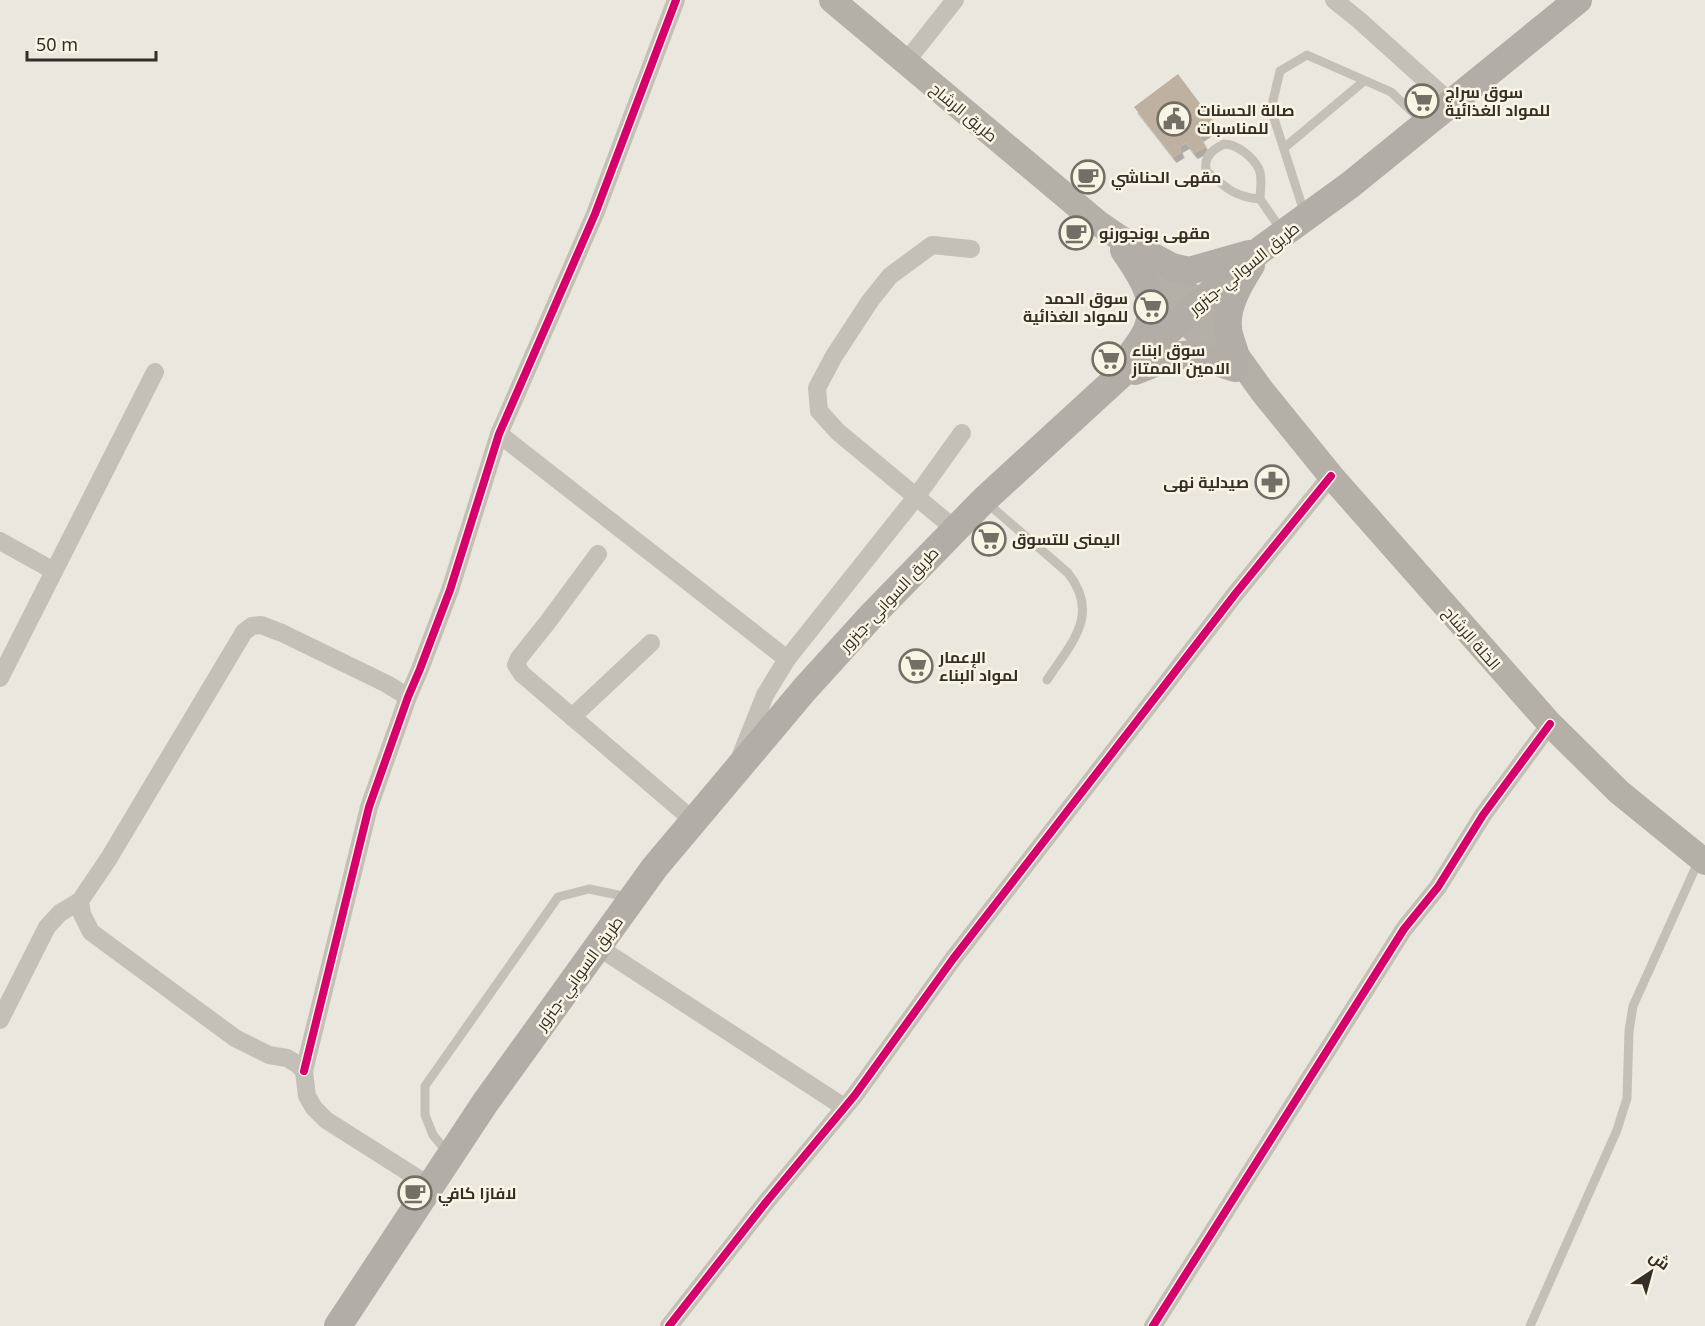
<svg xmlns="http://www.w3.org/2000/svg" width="1705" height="1326" font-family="'Noto Sans',Cairo,sans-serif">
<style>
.building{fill:#beb1a0;filter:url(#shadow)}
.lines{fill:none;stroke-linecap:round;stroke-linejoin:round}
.lane{stroke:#c4c0b7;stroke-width:9}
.street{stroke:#c4c0b7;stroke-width:18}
.secondary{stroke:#b4b0a8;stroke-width:26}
.primary{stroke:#b2aea7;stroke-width:28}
.cycleway-casing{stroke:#f8f5e4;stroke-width:11}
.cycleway{stroke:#d6006c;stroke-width:8}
.labels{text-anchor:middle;stroke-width:5;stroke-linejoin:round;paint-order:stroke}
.poi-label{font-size:16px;font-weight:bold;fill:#342e26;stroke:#f8f5e4;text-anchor:start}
.street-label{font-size:16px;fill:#342e26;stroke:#f8f5e4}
</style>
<defs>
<filter id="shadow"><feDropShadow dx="3.5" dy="6" stdDeviation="0" flood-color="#0004"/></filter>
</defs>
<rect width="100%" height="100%" fill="#eae8de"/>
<path class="building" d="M 1178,74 L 1216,125 L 1200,136 L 1206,147 L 1194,153 L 1186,143 L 1179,147 L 1181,152 L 1173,157 L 1134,107 Z"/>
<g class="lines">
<g class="lane">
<path d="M 1224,144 C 1237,144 1253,157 1259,169 C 1263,178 1260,190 1260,199 C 1234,197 1225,187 1206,171 C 1204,156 1212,150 1224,144 Z"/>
<path d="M 1284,148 L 1364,81"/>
<path d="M 1260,199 L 1282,231"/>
<path d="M 1305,215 L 1271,109 L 1280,71 L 1307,55 L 1391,92 L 1423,122"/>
<path d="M 986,502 L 1068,573 C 1101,615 1071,643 1047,680"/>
<path d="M 448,1153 L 433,1135 L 425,1115 L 425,1086 L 558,897 L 589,889 L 628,897"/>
<path d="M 1530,1326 L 1617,1130 L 1627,1098 L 1629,1031 L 1633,1006 L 1699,860"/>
</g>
<g class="street">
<path d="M 1334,0 L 1359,20 L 1451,103"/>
<path d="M 905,63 L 955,0"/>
<path d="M 499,434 L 787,659 L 765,695 L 741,755"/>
<path d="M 955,529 L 838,432 L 819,411 L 817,388 L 834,356 L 870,301 L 890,276 L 932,245 L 971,249"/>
<path d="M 0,541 L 54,571"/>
<path d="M 598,554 L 547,623 L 519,658 L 516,665 L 522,674 L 694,821"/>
<path d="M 787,659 L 916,497 L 962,433"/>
<path d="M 0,678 L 155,372"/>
<path d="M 408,697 L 387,684 L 282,633 L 261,625 L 252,626 L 244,632 L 109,858 L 80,901 L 82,914 L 91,932 L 235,1038 L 269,1055 L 287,1058 L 297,1064 L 304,1071 L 307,1096 L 314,1108 L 326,1120 L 430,1186"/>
<path d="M 572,717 L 651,643"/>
<path d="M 598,947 L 844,1107"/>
<path d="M 0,1020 L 47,927 L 60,913 L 80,901"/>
<path d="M 304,1071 L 369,807 L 408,697 L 420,669 L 450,590 L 499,434 L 595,214 L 676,0"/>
<path d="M 669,1326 L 767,1201 L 855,1095 L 953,959 L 1236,593 L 1331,476"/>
<path d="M 1153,1326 L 1404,929 L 1438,887 L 1483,815 L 1550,724"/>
</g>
<g class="secondary">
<path d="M 832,0 L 1098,223 L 1130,245 L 1199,303 L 1262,391 L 1331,476 L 1550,724 L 1619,792 L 1705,862"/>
<path d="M 1145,273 L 1182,318 L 1222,356"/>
</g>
<g class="primary">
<path d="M 1130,245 L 1172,267 L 1189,271 L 1249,254"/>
<path d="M 1124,250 C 1139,273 1159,298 1148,327 C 1145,337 1137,346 1131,355"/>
<path d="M 1235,354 C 1233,345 1228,336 1228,327 C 1226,305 1240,283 1251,265"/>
<path d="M 1135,371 L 1173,356 L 1192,354 L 1235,368"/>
<path d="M 338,1326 L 485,1103 L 655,867 L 804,690 L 873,614 L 984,500 L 1199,303 L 1259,251 L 1350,185 L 1578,0"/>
</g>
<defs>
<g id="cycleway">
<path d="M 304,1071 L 369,807 L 408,697 L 420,669 L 450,590 L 499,434 L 595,214 L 676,0"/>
<path d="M 669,1326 L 767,1201 L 855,1095 L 953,959 L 1236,593 L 1331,476"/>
<path d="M 1153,1326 L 1404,929 L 1438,887 L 1483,815 L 1550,724"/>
</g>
</defs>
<use href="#cycleway" class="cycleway-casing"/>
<use href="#cycleway" class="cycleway"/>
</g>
<defs>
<symbol id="supermarket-ring" viewBox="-11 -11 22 22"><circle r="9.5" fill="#f8f5e4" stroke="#746f66" stroke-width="1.5"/><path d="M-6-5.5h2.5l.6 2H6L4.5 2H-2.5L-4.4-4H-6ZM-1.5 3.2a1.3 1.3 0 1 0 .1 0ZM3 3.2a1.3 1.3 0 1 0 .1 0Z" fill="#746f66"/></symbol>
<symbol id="civic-ring" viewBox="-11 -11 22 22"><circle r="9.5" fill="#f8f5e4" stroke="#746f66" stroke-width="1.5"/><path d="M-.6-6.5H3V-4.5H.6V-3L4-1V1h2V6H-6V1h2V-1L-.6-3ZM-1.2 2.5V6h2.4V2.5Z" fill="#746f66"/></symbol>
<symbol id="cafe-ring" viewBox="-11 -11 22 22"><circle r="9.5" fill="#f8f5e4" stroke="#746f66" stroke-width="1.5"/><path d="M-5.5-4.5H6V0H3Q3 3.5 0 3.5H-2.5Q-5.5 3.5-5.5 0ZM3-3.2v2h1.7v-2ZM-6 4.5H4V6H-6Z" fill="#746f66"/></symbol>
<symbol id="pharmacy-ring" viewBox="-11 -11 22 22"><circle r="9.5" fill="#f8f5e4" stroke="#746f66" stroke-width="1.5"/><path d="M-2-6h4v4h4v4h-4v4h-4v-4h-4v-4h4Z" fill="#746f66"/></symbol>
</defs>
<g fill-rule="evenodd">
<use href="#supermarket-ring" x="1403" y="82" width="38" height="38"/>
<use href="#civic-ring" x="1155" y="100" width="38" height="38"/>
<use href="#cafe-ring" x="1069" y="158" width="38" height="38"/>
<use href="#cafe-ring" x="1057" y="214" width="38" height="38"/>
<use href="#supermarket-ring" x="1132" y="288" width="38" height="38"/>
<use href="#supermarket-ring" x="1090" y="340" width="38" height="38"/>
<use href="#pharmacy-ring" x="1253" y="463" width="38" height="38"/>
<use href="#supermarket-ring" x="970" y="520" width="38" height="38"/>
<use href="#supermarket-ring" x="897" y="647" width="38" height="38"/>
<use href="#cafe-ring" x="396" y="1174" width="38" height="38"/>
</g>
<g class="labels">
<g class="poi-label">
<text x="1445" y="98">سوق سراج<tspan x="1445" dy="18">للمواد الغذائية</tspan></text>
<text x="1197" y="116">صالة الحسنات<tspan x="1197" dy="18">للمناسبات</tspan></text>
<text x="1111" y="183">مقهى الحناشي</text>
<text x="1099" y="239">مقهى بونجورنو</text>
<text x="1128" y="304" text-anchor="end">سوق الحمد<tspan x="1128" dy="18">للمواد الغذائية</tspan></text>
<text x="1132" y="356">سوق ابناء<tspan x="1132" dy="18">الامين الممتاز</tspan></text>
<text x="1249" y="488" text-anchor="end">صيدلية نهى</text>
<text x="1012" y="545">اليمنى للتسوق</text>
<text x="939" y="663">الإعمار<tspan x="939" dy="18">لمواد البناء</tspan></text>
<text x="438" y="1199">لافازا كافي</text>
</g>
<g class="street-label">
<text transform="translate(964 112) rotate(40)" y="6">طريق الرشاح</text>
<text transform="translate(1244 268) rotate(-39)" y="6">طريق السواني -جنزور</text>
<text transform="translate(889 599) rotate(-47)" y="6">طريق السواني -جنزور</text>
<text transform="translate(1472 638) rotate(49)" y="6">الخلة الرشاح</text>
<text transform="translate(579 973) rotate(-54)" y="6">طريق السواني -جنزور</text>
</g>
</g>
<g transform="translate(1651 1272) rotate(36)" stroke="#f8f5e4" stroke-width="4.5" paint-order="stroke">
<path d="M0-4.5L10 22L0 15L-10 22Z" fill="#342e26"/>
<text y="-9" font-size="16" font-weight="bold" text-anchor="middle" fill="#342e26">ش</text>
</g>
<path d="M27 51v9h129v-9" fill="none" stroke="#342e26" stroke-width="3"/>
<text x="36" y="51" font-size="18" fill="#342e26" stroke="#f8f5e4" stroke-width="4.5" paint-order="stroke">50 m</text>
</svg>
